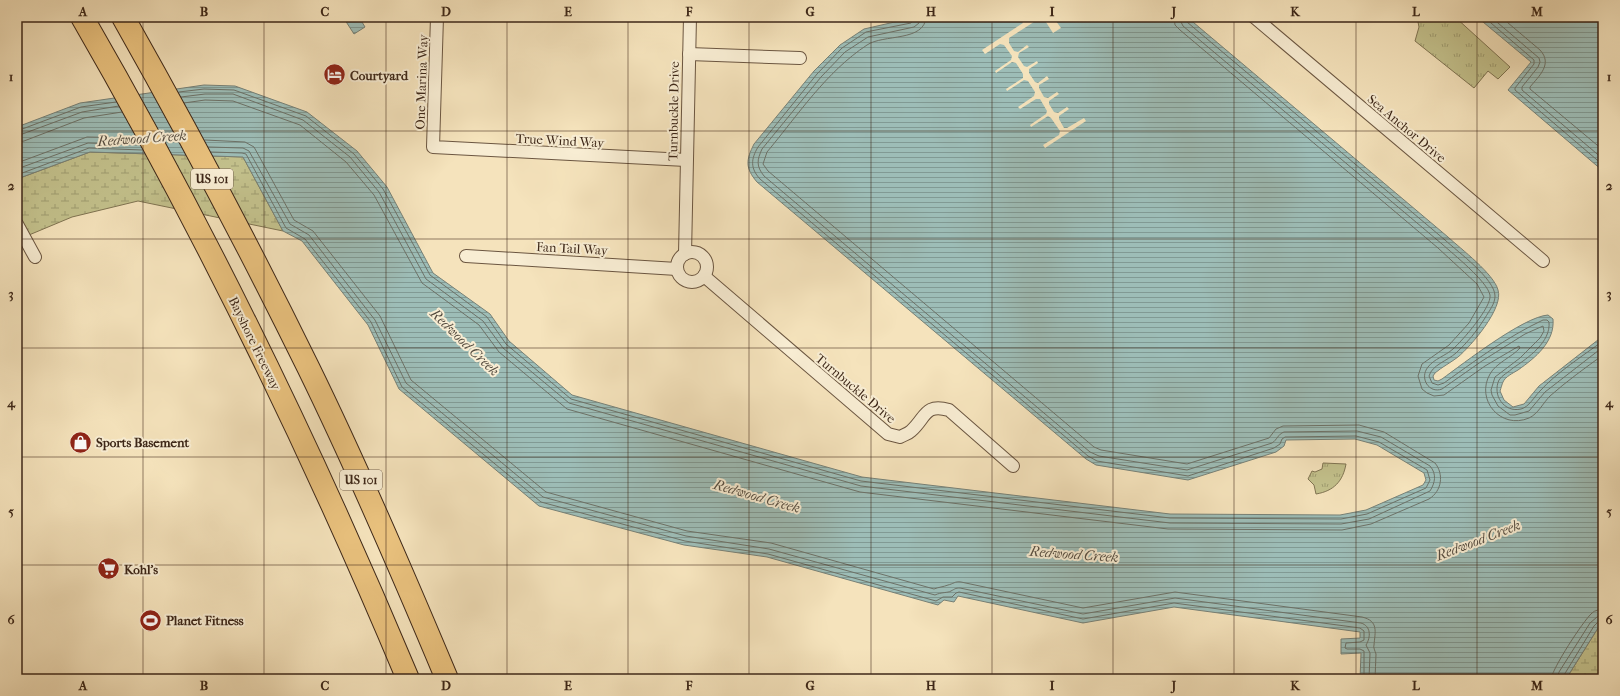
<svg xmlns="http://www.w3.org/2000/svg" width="1620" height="696" font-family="'IM FELL French Canon',serif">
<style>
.grass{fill:url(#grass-tufts);stroke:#807452}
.wetland{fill:url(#wetland-marsh);stroke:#807452}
.water{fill:url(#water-rules);stroke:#778177}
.pier{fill:#f5e3bc}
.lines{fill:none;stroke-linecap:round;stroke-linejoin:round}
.shore{stroke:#6d7268;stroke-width:1}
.street-casing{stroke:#6b5641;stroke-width:14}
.highway-casing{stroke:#3d2718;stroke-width:24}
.street{stroke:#f8edd3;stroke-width:12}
.highway{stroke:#eac27e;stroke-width:22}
.grid{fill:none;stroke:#3d2718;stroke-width:1;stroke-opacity:0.55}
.labels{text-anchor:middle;stroke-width:4;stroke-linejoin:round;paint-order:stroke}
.shield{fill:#f8edd3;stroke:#756250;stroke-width:1}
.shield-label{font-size:12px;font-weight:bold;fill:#3d2718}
.poi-label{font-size:13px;font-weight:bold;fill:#3d2718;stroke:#f8edd3;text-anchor:start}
.street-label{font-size:13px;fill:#3d2718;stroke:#f8edd3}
.water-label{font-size:14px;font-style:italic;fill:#554c40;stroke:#f8edd3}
.neatline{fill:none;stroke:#3d2718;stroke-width:1.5}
.grid-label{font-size:13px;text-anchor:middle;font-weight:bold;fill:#3d2718}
</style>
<defs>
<pattern id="grass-tufts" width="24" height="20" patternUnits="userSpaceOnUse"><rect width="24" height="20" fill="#c3c18c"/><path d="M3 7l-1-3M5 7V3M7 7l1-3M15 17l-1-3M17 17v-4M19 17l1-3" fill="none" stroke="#a09d71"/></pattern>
<pattern id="wetland-marsh" width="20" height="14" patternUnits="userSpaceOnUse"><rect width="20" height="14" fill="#c3c18c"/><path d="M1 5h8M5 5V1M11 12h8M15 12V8" fill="none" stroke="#a09d71"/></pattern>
<pattern id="water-rules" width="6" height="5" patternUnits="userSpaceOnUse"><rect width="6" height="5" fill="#9dbdb7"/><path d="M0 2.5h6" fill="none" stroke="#819a94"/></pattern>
</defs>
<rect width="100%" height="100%" fill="#f5e3bc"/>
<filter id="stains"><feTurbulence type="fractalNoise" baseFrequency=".005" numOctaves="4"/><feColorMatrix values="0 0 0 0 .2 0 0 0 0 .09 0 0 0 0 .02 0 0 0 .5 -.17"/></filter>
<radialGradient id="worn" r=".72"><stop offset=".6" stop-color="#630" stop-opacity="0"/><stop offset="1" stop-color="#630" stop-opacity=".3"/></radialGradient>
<g class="grass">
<path d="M 1417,17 L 1455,17 L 1510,67 L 1498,79 L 1488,71 L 1474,88 L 1415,41 L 1419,27 Z"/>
<path d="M 1323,463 L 1346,464 C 1343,481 1334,491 1316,494 L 1314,485 L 1308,479 L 1312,471 L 1315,472 L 1322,469 Z"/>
</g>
<g class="wetland">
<path d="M 90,152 L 243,157 L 283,231 L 138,201 L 72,217 L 17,240 L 17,179 Z"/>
<path d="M 1603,623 L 1603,679 L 1566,679 L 1598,628 Z"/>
</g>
<g class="water">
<path d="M 343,17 L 359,17 L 365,27 L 354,34 Z"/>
<path d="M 924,17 L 1187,17 L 1448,237 C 1461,249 1494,274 1498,290 C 1504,308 1471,346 1458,357 C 1450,363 1442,367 1435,373 L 1433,376 L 1434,380 L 1438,381 L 1442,379 C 1464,363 1523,317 1548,315 L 1553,319 C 1555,342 1535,358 1518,370 C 1513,373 1505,377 1503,382 C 1502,384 1501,388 1500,391 L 1504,400 L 1513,407 L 1524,404 L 1539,386 L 1603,336 L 1603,623 L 1598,628 L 1566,679 L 1360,679 L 1361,653 L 1341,654 L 1341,639 L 1360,638 L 1360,632 L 1174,607 L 1083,623 L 958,596 L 954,602 L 944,600 L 938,605 L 767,557 L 684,545 L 539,506 L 399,389 L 368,325 L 302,241 L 283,231 L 243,157 L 90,152 L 17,179 L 17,127 L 80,103 L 204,85 L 235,86 L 307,112 L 357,151 L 387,187 L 433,273 L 490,314 L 509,341 L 572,395 L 862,477 L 1170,514 L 1340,515 L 1366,510 L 1423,485 L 1426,480 L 1424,473 L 1377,445 L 1355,439 L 1286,440 L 1284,446 L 1276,452 L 1188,480 L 1096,465 L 1086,459 L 757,182 C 745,168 746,160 754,144 L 814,71 L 840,45 L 864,29 L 899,21 Z"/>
<path d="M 1477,17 L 1603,17 L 1603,171 L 1508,90 L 1531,62 Z"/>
</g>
<path class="pier" d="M 1024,17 L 1053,17 L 1061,28 L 1053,33 L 1044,19 L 1040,18 L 1009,38 L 1009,43 L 1014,51 L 1018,52 L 1027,45 L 1029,47 L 1019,53 L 1018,57 L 1024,66 L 1027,67 L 1037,61 L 1038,63 L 1029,69 L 1029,73 L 1035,82 L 1038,83 L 1047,76 L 1049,79 L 1039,85 L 1039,88 L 1044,97 L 1048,98 L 1057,92 L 1059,94 L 1049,101 L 1049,104 L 1054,112 L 1058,113 L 1067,107 L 1069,109 L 1059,116 L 1059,119 L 1064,128 L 1067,128 L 1084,118 L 1086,121 L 1045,148 L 1043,145 L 1059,135 L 1060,131 L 1051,118 L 1048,116 L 1031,127 L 1030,125 L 1046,114 L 1047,111 L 1040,99 L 1036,99 L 1020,109 L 1018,107 L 1034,96 L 1035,92 L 1028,81 L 1024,80 L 1007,91 L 1006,89 L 1023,78 L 1023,74 L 1016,63 L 1012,62 L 996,73 L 995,71 L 1011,60 L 1012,56 L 1004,45 L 1000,44 L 985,54 L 982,50 L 1023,23 L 1021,20 Z"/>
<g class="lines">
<g class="shore">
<path d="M 1174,17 L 1175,25 L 1180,30 L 1438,248 L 1477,284 L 1484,297 L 1469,323 L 1449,345 L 1422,364 L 1418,376 L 1422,389 L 1427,393 L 1434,396 L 1444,395 L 1485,366 L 1519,346 L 1520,348 C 1512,357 1496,363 1490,374 C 1475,400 1501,430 1529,418 C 1538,414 1543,403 1550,396 C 1567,381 1585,368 1603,355"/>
<path d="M 1180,17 L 1181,22 L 1183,26 L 1442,244 C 1453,254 1487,281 1490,295 C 1492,307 1462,341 1453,349 C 1445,356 1434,359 1428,367 C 1419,378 1429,394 1442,389 L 1482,361 L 1525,334 L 1543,326 L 1544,331 L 1540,338 L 1520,358 L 1495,377 L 1491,390 L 1492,395 L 1498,406 L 1510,415 L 1515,415 L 1529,411 L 1545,392 L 1603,347"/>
<path d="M 1185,17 L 1187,22 L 1445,240 C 1458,252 1495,279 1495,296 C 1495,304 1489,311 1485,318 C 1477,331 1467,343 1456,353 C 1447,361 1432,365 1429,376 L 1432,383 L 1438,385 L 1444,383 C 1476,360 1507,337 1543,320 L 1547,320 L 1549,322 C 1551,342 1528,358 1513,368 C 1509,372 1502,375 1499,380 C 1492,395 1504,413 1521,409 C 1529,407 1534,397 1540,391 C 1556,373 1584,355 1603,341"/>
<path d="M 1484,17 L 1534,60 L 1534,64 L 1515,88 L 1515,90 L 1603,165"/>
<path d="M 1491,17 L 1539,58 L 1540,62 L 1538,67 L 1522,87 L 1522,90 L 1603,159"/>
<path d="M 1501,17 L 1540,50 C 1553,64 1539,76 1530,87 L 1530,89 L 1603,150"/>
<path d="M 179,92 L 204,89 L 234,90 L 306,116 L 354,154 L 383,189 L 430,275 L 487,317 L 506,344 L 571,399 L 861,481 L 1170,518 L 1341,519 L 1367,514 L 1426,488 L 1430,480 L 1427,470 L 1379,442 L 1356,436 L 1285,437 L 1282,439 L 1280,444 L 1274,448 L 1188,476 L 1097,461 L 1088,456 L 760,179 C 750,168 751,159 758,147 L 817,74 L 842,48 L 866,32 L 911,23 L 914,20 L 915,17"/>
<path d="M 181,97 L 205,94 L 233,94 L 303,120 L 350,157 L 379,192 L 426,279 L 483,321 L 503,348 L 569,403 L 861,486 L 1170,523 L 1341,524 L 1369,519 L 1430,491 C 1435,483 1437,474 1430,466 L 1381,437 L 1357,431 L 1284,432 C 1278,434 1277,440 1272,443 L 1187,470 L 1099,456 L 1090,452 L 764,176 C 756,166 757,160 762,149 L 821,77 L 845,52 L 868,37 L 914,27 L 919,23 L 920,17"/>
<path d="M 184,103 L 205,100 L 233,101 L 300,125 L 346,162 L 374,195 L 422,283 L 479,325 L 499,352 L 567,409 L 860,492 L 1168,529 L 1342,530 L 1371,524 L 1429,499 C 1442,491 1444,474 1435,463 L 1384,432 L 1359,425 L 1283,426 L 1276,429 L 1269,438 L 1187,464 L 1101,450 L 1094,447 L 768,171 L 763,164 L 767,152 C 798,115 826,72 867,45 C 883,34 925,42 926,17"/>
<path d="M 17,131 L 81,107 L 116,102"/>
<path d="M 17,136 L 82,112 L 119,106"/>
<path d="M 205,140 L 245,142 L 254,147 L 294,220 L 313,231 L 380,316 L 411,380 L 546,492 L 687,531 L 771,543 L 934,589 C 939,587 943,587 948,585 C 953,584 955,581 961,582 L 1083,608 L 1175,592 L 1362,617 C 1379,621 1375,632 1374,645 C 1373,647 1375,651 1376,654 C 1376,662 1375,671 1375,679"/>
<path d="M 17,142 L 24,141 L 84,118 L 122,112"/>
<path d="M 208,147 L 243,148 L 249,151 L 290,224 L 309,235 L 375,320 L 406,383 L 543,497 L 686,536 L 769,549 L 935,595 C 941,592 948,593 951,591 C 955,589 955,588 960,588 L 1083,614 L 1175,598 L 1361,623 C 1371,626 1371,637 1366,645 L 1370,653 L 1369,679"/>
<path d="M 211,152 L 242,153 L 246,154 L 286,228 L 305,239 L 371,322 L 402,387 L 541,502 L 685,541 L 768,554 L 936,601 L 943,597 L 952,597 L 956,593 L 959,592 L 1083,619 L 1174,603 L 1360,628 L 1364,631 L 1364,640 L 1360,642 L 1346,643 L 1345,648 L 1347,649 L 1360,649 L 1364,651 L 1364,679"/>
<path d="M 17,163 L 87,137 L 136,138"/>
<path d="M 17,169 L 88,143 L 139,145"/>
<path d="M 17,175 L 89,148 L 142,150"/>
<path d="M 1551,679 C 1552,669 1583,621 1592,613 C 1595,610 1599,610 1603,609"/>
<path d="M 1557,679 L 1559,672 L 1590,623 L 1597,617 L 1603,615"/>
<path d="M 1563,679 L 1564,675 L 1594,626 L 1599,621 L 1603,620"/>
</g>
<defs>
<g id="street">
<path d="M 437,17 L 433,147 L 686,160"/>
<path d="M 1254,17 L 1543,261"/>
<path d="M 689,54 L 800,58"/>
<path d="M 17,224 L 35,257"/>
<circle cx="692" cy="267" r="15"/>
<path d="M 685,254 L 690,17"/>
<path d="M 466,256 L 677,269"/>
<path d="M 704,276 L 888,434 L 900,437 C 903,435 908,434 911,431 C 926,418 924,403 949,410 L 1013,466"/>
</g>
<g id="highway">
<path d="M 82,17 C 205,230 313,452 408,679"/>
<path d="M 123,17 C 188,132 250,249 308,367 C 358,469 403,574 447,679"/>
</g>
</defs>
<use href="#street" class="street-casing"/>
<use href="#highway" class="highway-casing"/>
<use href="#street" class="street"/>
<use href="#highway" class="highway"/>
</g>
<path class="grid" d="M 143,17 L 143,679M 264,17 L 264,679M 386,17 L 386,679M 507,17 L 507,679M 628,17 L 628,679M 749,17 L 749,679M 871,17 L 871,679M 992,17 L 992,679M 1113,17 L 1113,679M 1234,17 L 1234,679M 1356,17 L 1356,679M 1477,17 L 1477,679M 17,131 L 1603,131M 17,239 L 1603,239M 17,348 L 1603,348M 17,457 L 1603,457M 17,565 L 1603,565"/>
<defs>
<symbol id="hotel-disc" viewBox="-11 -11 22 22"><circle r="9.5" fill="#8f2418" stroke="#f8edd3"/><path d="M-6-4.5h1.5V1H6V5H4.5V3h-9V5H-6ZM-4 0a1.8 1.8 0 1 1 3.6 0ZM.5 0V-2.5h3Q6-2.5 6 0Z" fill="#fff"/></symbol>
<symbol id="shop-disc" viewBox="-11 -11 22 22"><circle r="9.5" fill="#8f2418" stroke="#f8edd3"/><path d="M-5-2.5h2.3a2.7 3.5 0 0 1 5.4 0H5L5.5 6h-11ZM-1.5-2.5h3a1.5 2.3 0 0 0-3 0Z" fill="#fff"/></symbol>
<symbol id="supermarket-disc" viewBox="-11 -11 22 22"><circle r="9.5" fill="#8f2418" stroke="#f8edd3"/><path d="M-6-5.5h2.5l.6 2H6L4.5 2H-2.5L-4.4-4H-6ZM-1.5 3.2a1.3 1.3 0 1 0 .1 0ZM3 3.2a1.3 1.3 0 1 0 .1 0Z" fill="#fff"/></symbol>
<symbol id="stadium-disc" viewBox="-11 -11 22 22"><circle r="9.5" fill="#8f2418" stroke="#f8edd3"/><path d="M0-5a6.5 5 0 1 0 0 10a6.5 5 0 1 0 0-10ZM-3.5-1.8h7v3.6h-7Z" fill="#fff"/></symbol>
</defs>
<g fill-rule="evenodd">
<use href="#hotel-disc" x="322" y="62" width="25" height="25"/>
<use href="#shop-disc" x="68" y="430" width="25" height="25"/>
<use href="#supermarket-disc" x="96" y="556" width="25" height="25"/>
<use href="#stadium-disc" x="138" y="608" width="25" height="25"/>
</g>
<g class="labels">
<g class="shield">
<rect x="191" y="169" width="42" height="20" rx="3"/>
<rect x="340" y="470" width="42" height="20" rx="3"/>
</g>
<g class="shield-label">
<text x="212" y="183">US 101</text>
<text x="361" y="484">US 101</text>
</g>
<g class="poi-label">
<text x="350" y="80">Courtyard</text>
<text x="96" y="447">Sports Basement</text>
<text x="124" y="574">Kohl's</text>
<text x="166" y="625">Planet Fitness</text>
</g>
<g class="street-label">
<text transform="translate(421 82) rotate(-88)" y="5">One Marina Way</text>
<text transform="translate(673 111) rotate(-89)" y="5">Turnbuckle Drive</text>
<text transform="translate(1407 128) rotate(40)" y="5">Sea Anchor Drive</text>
<text transform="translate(560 140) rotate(3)" y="5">True Wind Way</text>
<text transform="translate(572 248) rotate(3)" y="5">Fan Tail Way</text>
<text transform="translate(255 343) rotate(64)" y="5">Bayshore Freeway</text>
<text transform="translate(856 388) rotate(40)" y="5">Turnbuckle Drive</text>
</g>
<g class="water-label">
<text transform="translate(142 138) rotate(-4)" y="5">Redwood Creek</text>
<text transform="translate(465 342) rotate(44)" y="5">Redwood Creek</text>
<text transform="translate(757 496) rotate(16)" y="5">Redwood Creek</text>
<text transform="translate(1478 540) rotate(-21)" y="5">Redwood Creek</text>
<text transform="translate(1074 554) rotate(4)" y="5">Redwood Creek</text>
</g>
</g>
<rect width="1620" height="696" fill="none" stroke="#f5e3bc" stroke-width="44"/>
<rect x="22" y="22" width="1576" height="652" class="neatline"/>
<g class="grid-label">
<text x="83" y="16">A</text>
<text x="204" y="16">B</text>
<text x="325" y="16">C</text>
<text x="446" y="16">D</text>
<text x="568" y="16">E</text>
<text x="689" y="16">F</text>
<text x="810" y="16">G</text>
<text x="931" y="16">H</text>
<text x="1052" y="16">I</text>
<text x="1174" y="16">J</text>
<text x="1295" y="16">K</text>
<text x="1416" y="16">L</text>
<text x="1537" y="16">M</text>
<text x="11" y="81">1</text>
<text x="1609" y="81">1</text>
<text x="11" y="190">2</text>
<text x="1609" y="190">2</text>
<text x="11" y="298">3</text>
<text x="1609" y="298">3</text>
<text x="11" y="407">4</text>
<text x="1609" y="407">4</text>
<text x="11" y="516">5</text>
<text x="1609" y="516">5</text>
<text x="11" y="624">6</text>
<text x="1609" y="624">6</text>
<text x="83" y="690">A</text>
<text x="204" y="690">B</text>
<text x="325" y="690">C</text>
<text x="446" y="690">D</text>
<text x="568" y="690">E</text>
<text x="689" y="690">F</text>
<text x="810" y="690">G</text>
<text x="931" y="690">H</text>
<text x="1052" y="690">I</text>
<text x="1174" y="690">J</text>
<text x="1295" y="690">K</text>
<text x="1416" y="690">L</text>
<text x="1537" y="690">M</text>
</g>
<rect width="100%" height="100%" filter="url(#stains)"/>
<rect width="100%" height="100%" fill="url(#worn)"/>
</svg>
